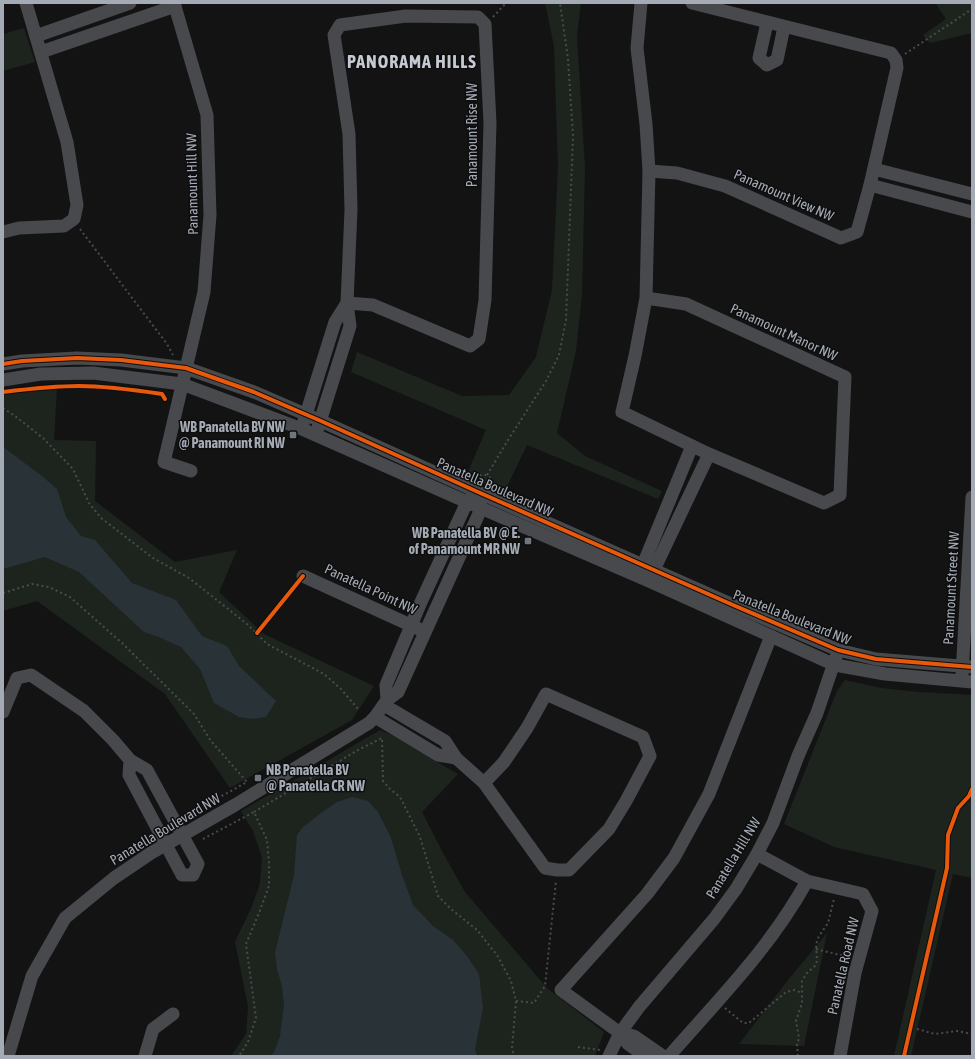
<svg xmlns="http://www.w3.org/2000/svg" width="975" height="1059" font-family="'Asap Condensed',sans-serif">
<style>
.green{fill:#1d241e}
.water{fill:#293237}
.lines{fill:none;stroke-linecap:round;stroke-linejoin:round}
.path{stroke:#494b4e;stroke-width:2;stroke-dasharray:2 3;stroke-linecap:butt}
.minor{stroke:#48494c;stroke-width:13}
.cycleway-casing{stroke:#0e0e0f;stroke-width:6}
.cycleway{stroke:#e8590c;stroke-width:4}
.poi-dot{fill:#71767d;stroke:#0e0e0f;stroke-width:1.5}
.labels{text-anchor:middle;stroke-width:3;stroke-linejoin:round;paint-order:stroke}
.street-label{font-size:14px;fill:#a4abb5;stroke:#0e0e0f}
.poi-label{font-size:14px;font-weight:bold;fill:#a4abb5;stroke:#0e0e0f;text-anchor:end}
.district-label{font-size:18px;font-weight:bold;letter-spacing:1px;fill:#c5c9d1;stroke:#0e0e0f}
</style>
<rect width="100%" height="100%" fill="#131314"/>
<g class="green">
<path d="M 545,3 L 581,3 L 577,36 L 585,168 L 582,295 L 576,351 L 557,433 L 585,456 L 662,491 L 658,499 L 527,445 L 503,495 L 466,476 L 486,430 L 351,372 L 357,352 L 462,396 L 509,395 L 536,357 L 552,290 L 558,167 L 554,46 Z"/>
<path d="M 933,3 L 972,3 L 972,33 L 930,43 L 923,35 L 946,19 L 936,4 Z"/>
<path d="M 24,28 L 35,62 L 3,71 L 3,34 Z"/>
<path d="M 57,387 L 54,440 L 96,441 L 95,501 L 175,562 L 237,550 L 219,592 L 264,634 L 374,686 L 352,720 L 230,788 L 165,694 L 37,601 L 3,611 L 3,395 Z"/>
<path d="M 845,680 L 881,688 L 919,692 L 972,695 L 972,878 L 953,874 L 911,1056 L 894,1056 L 936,870 L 834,847 L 784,824 L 837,691 Z"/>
<path d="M 380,730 L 392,735 L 458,774 L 422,812 L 442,851 L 465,892 L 547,988 L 604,1032 L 595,1056 L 231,1056 L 246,1034 L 248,1006 L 235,942 L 252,906 L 260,883 L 262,857 L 253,831 L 241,811 Z"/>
<path d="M 827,933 L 804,1046 L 739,1044 L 788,980 Z"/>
</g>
<g class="water">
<path d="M 3,447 L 42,476 L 57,489 L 66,517 L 81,536 L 95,540 L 132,583 L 176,600 L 202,636 L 227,646 L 239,666 L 276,701 L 266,717 L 253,719 L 239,717 L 214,703 L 200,669 L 181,647 L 161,638 L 144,632 L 79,572 L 45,557 L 3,569 Z"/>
<path d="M 352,797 L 368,801 L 378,812 L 391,838 L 402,875 L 413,905 L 433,926 L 453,940 L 467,956 L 479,974 L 483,1008 L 475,1049 L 477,1056 L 271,1056 L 275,1050 L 280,1036 L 284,1006 L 282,986 L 277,969 L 275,953 L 294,875 L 297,835 L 302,828 L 321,813 L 337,802 Z"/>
</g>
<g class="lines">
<g class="path">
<path d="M 493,17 L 506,3"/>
<path d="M 905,54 L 972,9"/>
<path d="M 80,229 L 167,344 L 173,355"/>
<path d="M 3,408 L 15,416 L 43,438 L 73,469 L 89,503 L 101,518 L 153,558 L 189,578 L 247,624 L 267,644 L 324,674 L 340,688 L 359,710"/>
<path d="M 487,475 L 508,440 L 546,381 L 559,355 L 566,320 L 573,136 L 568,59 L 560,3"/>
<path d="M 476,479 C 481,472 488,474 492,480 L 492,486"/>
<path d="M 3,593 L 32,584 L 49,587 L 70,597 L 123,644 L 194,714 L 211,741 L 247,782 L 186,816"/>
<path d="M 969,796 L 972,797"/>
<path d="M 254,812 L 358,750 L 382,738 L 383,781 L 390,789 L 400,797 L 420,837 L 438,896 L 451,909 L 477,930 L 497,955 L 511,981 L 516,1001 L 512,1048 L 514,1056"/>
<path d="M 203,839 L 254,812 L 267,840 L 269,863 L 269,886 L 259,913 L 246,944 L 256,1018 L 248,1042 L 239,1056"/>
<path d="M 816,949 L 848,957"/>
<path d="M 516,1001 L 534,1003 L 545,986 L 556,881"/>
<path d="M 725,1008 L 743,1023 L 749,1023 L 786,992 L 794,990 L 802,993"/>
<path d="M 917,1029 L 935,1034 L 957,1031 L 972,1034"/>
<path d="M 578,1047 L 600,1050"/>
<path d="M 798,1056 L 797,1045 L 799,1038 L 796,1021 L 802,1003 L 802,981 L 807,973 L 815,966 L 817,961 L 816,944 L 819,936 L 828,923 L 834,899"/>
</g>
<g class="minor">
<path d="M 174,3 L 207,115 L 210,215 L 204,292 L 164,462 L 191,471"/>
<path d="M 641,3 L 637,48 L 646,124 L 649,171 L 646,298 L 635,356 L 622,412 L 709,454 L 824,503 L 840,495 L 845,377 L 686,304 L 646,298"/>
<path d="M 767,23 L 759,58 L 767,65 L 777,60 L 784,27"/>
<path d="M 36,36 L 130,3"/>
<path d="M 41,52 L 175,6"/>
<path d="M 874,169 L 972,194"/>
<path d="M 649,171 L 677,173 L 725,186 L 841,238 L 857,232 L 870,185 L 897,68 L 896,60 L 891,53 L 692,3"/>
<path d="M 870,185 L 972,212"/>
<path d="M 3,232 L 19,228 L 64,226 L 74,219 L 77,205 L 67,142 L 26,3"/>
<path d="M 3,364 L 22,361 L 77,358 L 121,360 L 186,368 L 254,392 L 321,421 L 478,492 L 733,605 L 838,650 L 876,659 L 972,667"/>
<path d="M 3,380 L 41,374 L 93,373 L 182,384 L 302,429 L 467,502 L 649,581 L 835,665 L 885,674 L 972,682"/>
<path d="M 304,421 L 335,322 L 347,303"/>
<path d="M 318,428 L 350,326 L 347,303 L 351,210 L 349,134 L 334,35 L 340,25 L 406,16 L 478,17 L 485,24 L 490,123 L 485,300 L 479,339 L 470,346 L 373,305 L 347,303"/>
<path d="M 640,572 L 692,446"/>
<path d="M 303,576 L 419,629"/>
<path d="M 651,576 L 709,454"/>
<path d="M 962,675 L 972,497"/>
<path d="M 387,700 L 386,685 L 421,602 L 467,502 L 473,497"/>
<path d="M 384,705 L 445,741 L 456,758 L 484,783 L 545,868 L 557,870 L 569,870 L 609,829 L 626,801 L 650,756 L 643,737 L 546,694 L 527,728 L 504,762 L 484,783"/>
<path d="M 3,712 L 17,678 L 31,675 L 84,711 L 113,740 L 130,760 L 147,770 L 198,864 L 193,875 L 182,875 L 129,775 L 130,760"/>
<path d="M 375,717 L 438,755 L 456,758"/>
<path d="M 757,854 L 807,881 L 863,894 L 872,911 L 855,973 L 840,1056"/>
<path d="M 620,1033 L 634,1036 L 663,1056"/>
<path d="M 8,1056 L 32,976 L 65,918 L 114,878 L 151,853 L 235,805 L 369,723 L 375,717 L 387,700 L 398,692 L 481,509 L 480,500"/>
<path d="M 145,1056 L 153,1029 L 173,1014"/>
<path d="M 609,1056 L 620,1033 L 639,1007 L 714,919 L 736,889 L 757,854 L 773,823 L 798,756 L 817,713 L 836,657"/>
<path d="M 645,1056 L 628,1044 L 620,1033 L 561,990 L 647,894 L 674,858 L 709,794 L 771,636"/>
<path d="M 669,1056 C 719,999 770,948 807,881"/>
</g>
<defs>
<g id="cycleway">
<path d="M 3,364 L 22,361 L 77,358 L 121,360 L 186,368 L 254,392 L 321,421 L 478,492 L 733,605 L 838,650 L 876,659 L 972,667"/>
<path d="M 3,392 C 28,389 54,386 79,386 C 107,386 135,390 162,394 L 165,399"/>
<path d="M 257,633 L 303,576"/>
<path d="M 904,1056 L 947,868 L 948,835 L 958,808 L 969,796 L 972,789"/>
</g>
</defs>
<use href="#cycleway" class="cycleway-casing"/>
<use href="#cycleway" class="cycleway"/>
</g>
<g class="poi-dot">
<rect x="289" y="431" width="8" height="8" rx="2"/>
<rect x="524" y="537" width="8" height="8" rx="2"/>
<rect x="254" y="774" width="8" height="8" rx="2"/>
</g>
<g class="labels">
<g class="street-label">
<text transform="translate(472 135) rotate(-90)" y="5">Panamount Rise NW</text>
<text transform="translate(192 184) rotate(-91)" y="5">Panamount Hill NW</text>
<text transform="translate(784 195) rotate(24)" y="5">Panamount View NW</text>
<text transform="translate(784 332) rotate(25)" y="5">Panamount Manor NW</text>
<text transform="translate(495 487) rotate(24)" y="5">Panatella Boulevard NW</text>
<text transform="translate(951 588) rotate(-87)" y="5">Panamount Street NW</text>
<text transform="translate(371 589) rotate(25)" y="5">Panatella Point NW</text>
<text transform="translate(792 617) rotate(22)" y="5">Panatella Boulevard NW</text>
<text transform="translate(165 829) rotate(-31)" y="5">Panatella Boulevard NW</text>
<text transform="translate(733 858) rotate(-59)" y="5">Panatella Hill NW</text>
<text transform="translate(843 966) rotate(-77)" y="5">Panatella Road NW</text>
</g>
<g class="poi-label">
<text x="285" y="432">WB Panatella BV NW<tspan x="285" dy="16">@ Panamount RI NW</tspan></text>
<text x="520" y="538">WB Panatella BV @ E.<tspan x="520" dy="16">of Panamount MR NW</tspan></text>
<text x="266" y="775" text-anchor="start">NB Panatella BV<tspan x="266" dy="16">@ Panatella CR NW</tspan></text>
</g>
<g class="district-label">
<text x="412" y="68">PANORAMA HILLS</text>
</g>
</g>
<rect width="975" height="1059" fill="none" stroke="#a4abb5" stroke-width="8"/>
</svg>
